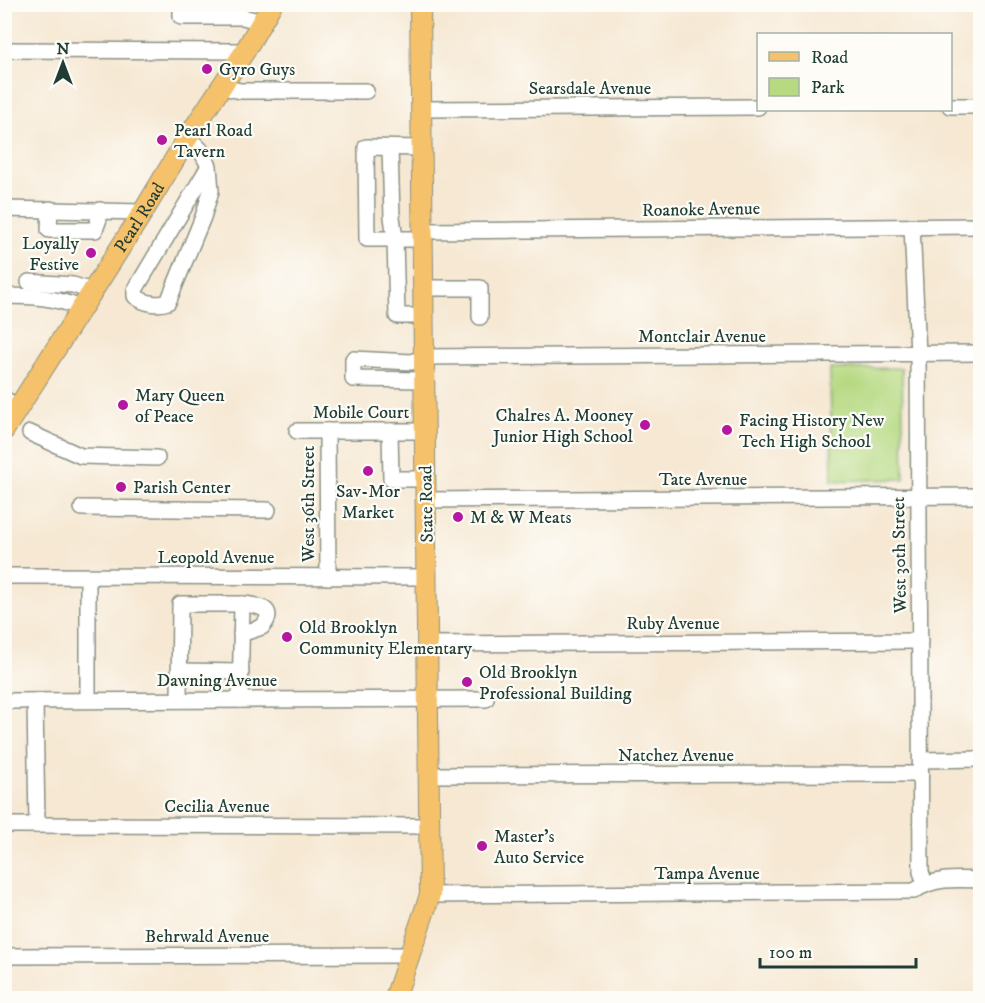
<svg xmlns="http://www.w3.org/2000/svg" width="985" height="1003" font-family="'IM FELL DW Pica',serif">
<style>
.green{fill:#b6d981;stroke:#6a8b5a;stroke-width:1.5}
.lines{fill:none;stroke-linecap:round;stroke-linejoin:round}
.minor-casing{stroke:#8a9284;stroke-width:18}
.major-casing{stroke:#8a9284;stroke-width:22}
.minor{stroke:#fff;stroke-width:15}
.major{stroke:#f5c16b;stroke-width:20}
.poi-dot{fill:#b5179e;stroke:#fdfcf7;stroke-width:2}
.labels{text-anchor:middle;stroke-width:4.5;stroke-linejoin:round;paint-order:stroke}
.poi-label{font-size:18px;fill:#1f3d34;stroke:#fdfcf7;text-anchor:start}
.street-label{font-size:18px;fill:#1f3d34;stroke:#fdfcf7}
</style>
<rect width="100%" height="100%" fill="#fdfcf7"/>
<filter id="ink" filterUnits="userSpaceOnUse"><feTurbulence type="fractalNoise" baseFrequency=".0167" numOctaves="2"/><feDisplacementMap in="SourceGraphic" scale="12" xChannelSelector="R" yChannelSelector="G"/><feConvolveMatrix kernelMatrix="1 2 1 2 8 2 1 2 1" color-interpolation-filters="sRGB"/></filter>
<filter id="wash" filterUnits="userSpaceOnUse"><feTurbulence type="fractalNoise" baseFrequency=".008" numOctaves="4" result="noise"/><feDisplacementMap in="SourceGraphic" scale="24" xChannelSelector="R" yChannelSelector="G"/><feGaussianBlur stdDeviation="1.35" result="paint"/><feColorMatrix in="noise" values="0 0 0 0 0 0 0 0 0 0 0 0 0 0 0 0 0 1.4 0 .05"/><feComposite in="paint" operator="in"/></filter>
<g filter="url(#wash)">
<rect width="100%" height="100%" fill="#f6e8d3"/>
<path class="green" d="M 902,368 L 904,479 L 832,481 L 830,369 Z"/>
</g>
<g filter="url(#ink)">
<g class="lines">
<defs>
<g id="minor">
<path d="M 181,4 L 181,17 L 243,17 L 262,22"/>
<path d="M 4,50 L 245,51"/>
<path d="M 222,87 L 241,91 L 366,91"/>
<path d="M 950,106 L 980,106"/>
<path d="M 422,109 L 758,107"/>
<path d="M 188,137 L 200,149 L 209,166 L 211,191 L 203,217 L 168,302 C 158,306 143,303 135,296 L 135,290 L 209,166"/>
<path d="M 390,148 L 392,217 L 395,239 L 422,239"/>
<path d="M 422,148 L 366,147 L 367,239 L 395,239 L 397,316 L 423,316"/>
<path d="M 4,209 L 143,212"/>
<path d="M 50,209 L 49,230 L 95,230 L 99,219 L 100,210"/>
<path d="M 912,226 L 918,354 L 921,872 L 925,883"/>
<path d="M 422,231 L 980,226"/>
<path d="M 29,282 L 73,285 L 92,291"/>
<path d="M 423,288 L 480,288 L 480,317"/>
<path d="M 4,296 C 33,296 54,297 81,308"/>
<path d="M 424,380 L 353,379 L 353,359 L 412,362 L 423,357 L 980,353"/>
<path d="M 4,399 L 19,407"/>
<path d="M 297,431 L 425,431"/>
<path d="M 327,431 L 328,577"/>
<path d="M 390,431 L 391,479 L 426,479"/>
<path d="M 30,433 L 81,456 L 157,458"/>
<path d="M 426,500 L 980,496"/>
<path d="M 82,508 L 268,510"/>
<path d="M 4,576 L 427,577"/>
<path d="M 241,634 L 262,627 C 279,608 256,605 242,604"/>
<path d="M 428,644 L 920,641"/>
<path d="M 179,671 L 241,672"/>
<path d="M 88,700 L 88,577"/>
<path d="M 179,700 L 180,604 L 242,604 L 240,700"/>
<path d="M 4,701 L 486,699"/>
<path d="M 35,701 L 37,825"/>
<path d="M 921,760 L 980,759"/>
<path d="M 430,775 L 921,774"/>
<path d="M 4,825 L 430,826"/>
<path d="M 430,895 L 914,891 C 935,877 957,879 980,880"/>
<path d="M 4,956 L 409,955"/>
</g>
<g id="major">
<path id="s1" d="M 4,430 L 143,212 L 188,137 L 245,51 L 272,4"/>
<path d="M 395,998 L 430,895 L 420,4"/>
</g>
</defs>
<use href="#minor" class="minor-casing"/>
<use href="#major" class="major-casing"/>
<use href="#minor" class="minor"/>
<use href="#major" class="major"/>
</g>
</g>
<g class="poi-dot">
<circle cx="207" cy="69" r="6"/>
<circle cx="162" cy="140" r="6"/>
<circle cx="91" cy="253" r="6"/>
<circle cx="123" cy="405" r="6"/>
<circle cx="645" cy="425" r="6"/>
<circle cx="727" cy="430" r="6"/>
<circle cx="368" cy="471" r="6"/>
<circle cx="121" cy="487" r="6"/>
<circle cx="458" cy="517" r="6"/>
<circle cx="287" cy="637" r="6"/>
<circle cx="467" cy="682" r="6"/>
<circle cx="482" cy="846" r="6"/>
</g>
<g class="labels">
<g class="poi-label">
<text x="219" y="75">Gyro Guys</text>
<text x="174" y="136">Pearl Road<tspan x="174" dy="21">Tavern</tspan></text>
<text x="79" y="249" text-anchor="end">Loyally<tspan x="79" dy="21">Festive</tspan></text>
<text x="135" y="401">Mary Queen<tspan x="135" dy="21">of Peace</tspan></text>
<text x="633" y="421" text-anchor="end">Chalres A. Mooney<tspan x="633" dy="21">Junior High School</tspan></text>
<text x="739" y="426">Facing History New<tspan x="739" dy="21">Tech High School</tspan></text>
<text x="133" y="493">Parish Center</text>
<text x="368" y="497" text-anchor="middle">Sav-Mor<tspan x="368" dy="21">Market</tspan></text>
<text x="470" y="523">M &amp; W Meats</text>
<text x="299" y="633">Old Brooklyn<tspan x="299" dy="21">Community Elementary</tspan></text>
<text x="479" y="678">Old Brooklyn<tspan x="479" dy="21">Professional Building</tspan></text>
<text x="494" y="842">Master's<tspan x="494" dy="21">Auto Service</tspan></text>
</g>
<g class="street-label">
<text x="590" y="94">Searsdale Avenue</text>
<text transform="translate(701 209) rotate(-1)" y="6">Roanoke Avenue</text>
<text dy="6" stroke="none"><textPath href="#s1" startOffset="252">Pearl Road</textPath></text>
<text x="702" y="342">Montclair Avenue</text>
<text x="361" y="418">Mobile Court</text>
<text x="703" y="485">Tate Avenue</text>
<text transform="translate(308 504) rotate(-90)" y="6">West 36th Street</text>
<text transform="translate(426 504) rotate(-91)" y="6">State Road</text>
<text transform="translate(899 555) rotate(-91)" y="6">West 30th Street</text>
<text x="216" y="563">Leopold Avenue</text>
<text x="673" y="629">Ruby Avenue</text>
<text x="217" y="686">Dawning Avenue</text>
<text x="676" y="761">Natchez Avenue</text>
<text x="217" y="812">Cecilia Avenue</text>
<text x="707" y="879">Tampa Avenue</text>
<text x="207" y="942">Behrwald Avenue</text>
</g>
</g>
<rect width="985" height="1003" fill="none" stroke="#fdfcf7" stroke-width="24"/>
<rect x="757" y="33" width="195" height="78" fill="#fdfcf7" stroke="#a4b0a9" stroke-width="1.5"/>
<rect x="769" y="52" width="30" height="9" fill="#f5c16b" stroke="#a4b0a9" stroke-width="1.5"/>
<text x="811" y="63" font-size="18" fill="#1f3d34">Road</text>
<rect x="769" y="78" width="30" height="18" fill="#b6d981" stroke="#a4b0a9" stroke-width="1.5"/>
<text x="811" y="93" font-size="18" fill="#1f3d34">Park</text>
<g transform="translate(63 63)" stroke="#fdfcf7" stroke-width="4.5" paint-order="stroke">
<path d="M0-4.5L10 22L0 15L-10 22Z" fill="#1f3d34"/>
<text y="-9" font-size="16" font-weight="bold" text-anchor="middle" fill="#1f3d34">N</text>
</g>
<path d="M760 958v9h156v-9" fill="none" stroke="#1f3d34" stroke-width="3"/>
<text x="769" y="958" font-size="18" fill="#1f3d34" stroke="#fdfcf7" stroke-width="4.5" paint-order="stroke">100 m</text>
</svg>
